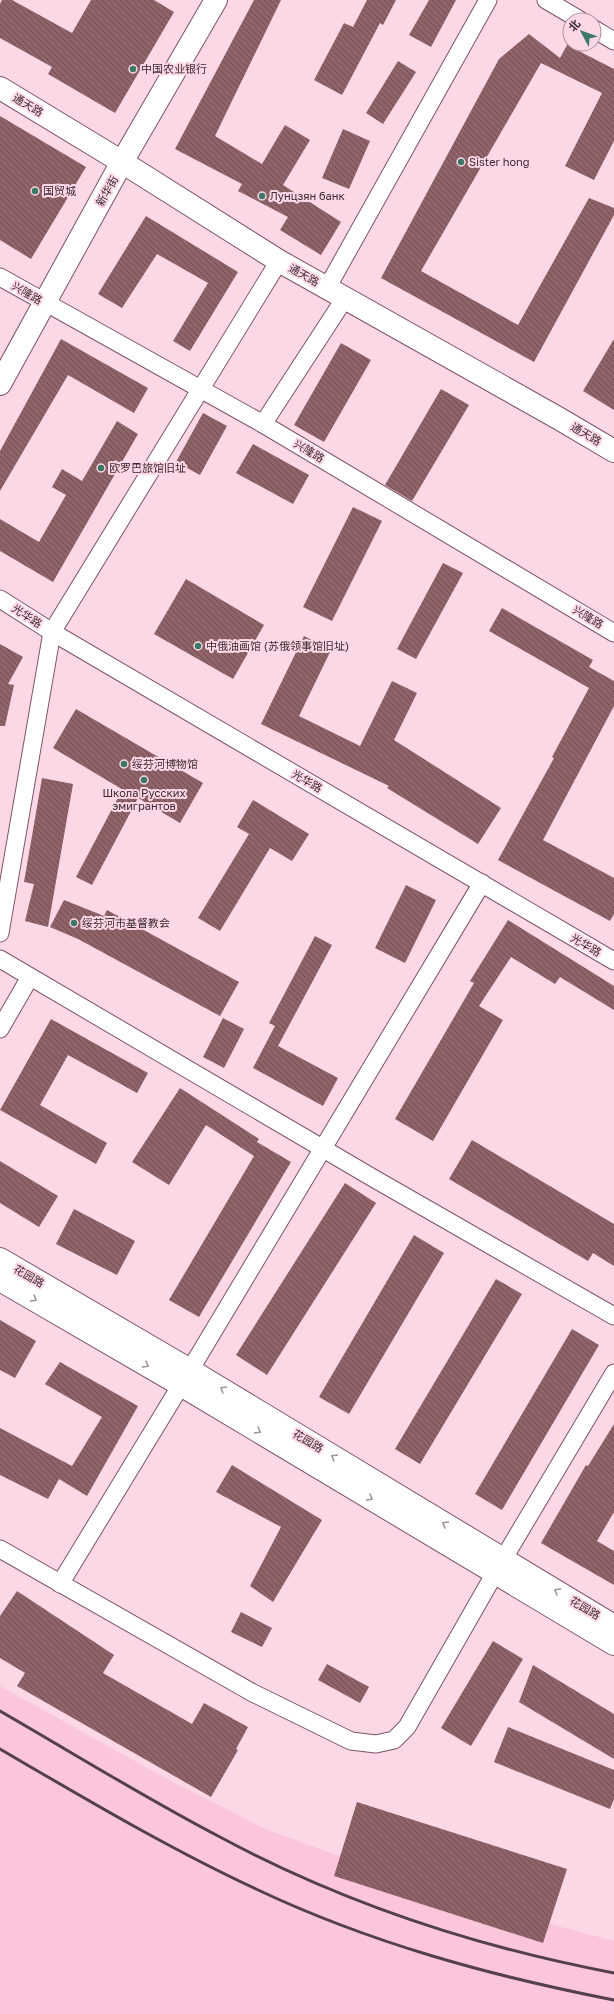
<svg xmlns="http://www.w3.org/2000/svg" width="614" height="2014" font-family="'Golos Text','Noto Sans SC',sans-serif">
<style>
.built{fill:#fbc5dc}
.building{fill:url(#building-back-hatch)}
.lines{fill:none;stroke-linecap:round;stroke-linejoin:round}
.minor-casing{stroke:#7b5466;stroke-width:19}
.major-casing{stroke:#7b5466;stroke-width:24}
.minor{stroke:#fff;stroke-width:17}
.major{stroke:#fff;stroke-width:22}
.rail{stroke:#544048;stroke-width:3}
.oneway{stroke:#9e9498}
.poi-dot{fill:#3b7966;stroke:#fcd7e6;stroke-width:1.5}
.labels{text-anchor:middle;stroke-width:4;stroke-linejoin:round;paint-order:stroke}
.poi-label{font-size:11px;fill:#3c2a32;stroke:#fcd7e6;text-anchor:start}
.street-label{font-size:11px;fill:#3c2a32;stroke:#fcd7e6}
</style>
<defs>
<pattern id="building-back-hatch" width="6" height="6" patternUnits="userSpaceOnUse"><rect width="6" height="6" fill="#8f6368"/><path d="M-1 5l2 2M0 0l6 6M5-1l2 2" fill="none" stroke="#704e52"/></pattern>
</defs>
<rect width="100%" height="100%" fill="#fcd7e6"/>
<path class="built" d="M 0,1686 L 158,1774 L 265,1829 L 460,1900 L 614,1941 L 614,2014 L 0,2014 Z"/>
<g class="building">
<path d="M 2,0 L 12,0 L 72,33 L 91,0 L 154,0 L 174,12 L 115,113 L 48,74 L 52,67 L 0,38 L 0,4 Z"/>
<path d="M 254,0 L 281,0 L 215,136 L 262,164 L 285,125 L 310,140 L 283,185 L 341,222 L 321,255 L 280,230 L 288,217 L 238,191 L 242,184 L 175,149 Z"/>
<path d="M 367,0 L 396,0 L 383,25 L 380,23 L 342,95 L 314,80 L 344,23 L 353,27 Z"/>
<path d="M 429,0 L 456,0 L 431,47 L 409,35 Z"/>
<path d="M 529,34 L 560,58 L 567,45 L 614,69 L 614,141 L 594,180 L 565,166 L 602,93 L 541,63 L 421,271 L 518,325 L 589,198 L 614,208 L 614,215 L 534,362 L 381,278 L 499,59 Z"/>
<path d="M 398,61 L 416,72 L 383,124 L 366,113 Z"/>
<path d="M 0,116 L 86,167 L 31,259 L 0,240 Z"/>
<path d="M 343,129 L 370,141 L 349,189 L 322,178 Z"/>
<path d="M 146,216 L 238,272 L 190,351 L 173,341 L 208,283 L 157,254 L 122,308 L 98,294 Z"/>
<path d="M 61,339 L 148,388 L 134,413 L 68,375 L 0,491 L 0,451 Z"/>
<path d="M 614,339 L 614,410 L 583,391 Z"/>
<path d="M 341,343 L 371,360 L 324,442 L 294,425 Z"/>
<path d="M 441,389 L 469,405 L 412,501 L 385,485 Z"/>
<path d="M 203,413 L 227,426 L 200,475 L 176,462 Z"/>
<path d="M 117,421 L 138,434 L 53,582 L 0,551 L 0,519 L 39,542 L 66,495 L 52,487 L 62,469 L 82,481 Z"/>
<path d="M 253,444 L 309,475 L 293,504 L 236,473 Z"/>
<path d="M 353,507 L 382,521 L 332,621 L 303,607 Z"/>
<path d="M 443,563 L 463,573 L 416,659 L 397,649 Z"/>
<path d="M 186,579 L 264,625 L 233,679 L 154,634 Z"/>
<path d="M 502,608 L 593,660 L 589,667 L 614,681 L 614,706 L 543,840 L 614,878 L 614,914 L 610,921 L 498,860 L 554,758 L 552,757 L 589,688 L 489,631 Z"/>
<path d="M 304,636 L 331,650 L 299,716 L 360,746 L 392,681 L 417,693 L 394,740 L 501,808 L 478,844 L 387,788 L 389,786 L 261,724 Z"/>
<path d="M 0,644 L 23,657 L 8,684 L 14,685 L 5,726 L 0,726 Z"/>
<path d="M 76,709 L 203,783 L 180,823 L 138,798 L 92,885 L 76,877 L 121,792 L 130,794 L 53,748 Z"/>
<path d="M 42,778 L 73,784 L 48,927 L 25,921 L 34,884 L 24,882 Z"/>
<path d="M 253,800 L 309,834 L 292,861 L 270,848 L 220,931 L 198,918 L 249,834 L 237,827 Z"/>
<path d="M 406,885 L 436,900 L 405,963 L 375,948 Z"/>
<path d="M 64,900 L 104,916 L 107,910 L 239,982 L 220,1016 L 78,939 L 50,927 Z"/>
<path d="M 508,920 L 614,986 L 614,1010 L 560,977 L 555,984 L 511,957 L 479,1006 L 503,1020 L 433,1141 L 395,1119 L 474,983 L 470,981 Z"/>
<path d="M 315,936 L 332,945 L 278,1046 L 338,1078 L 323,1106 L 253,1068 L 275,1026 L 269,1023 Z"/>
<path d="M 223,1018 L 244,1029 L 224,1068 L 203,1057 Z"/>
<path d="M 51,1019 L 148,1073 L 137,1093 L 68,1055 L 40,1105 L 107,1143 L 96,1164 L 0,1110 Z"/>
<path d="M 180,1088 L 259,1139 L 257,1142 L 291,1162 L 199,1317 L 169,1300 L 254,1156 L 206,1125 L 169,1185 L 132,1162 Z"/>
<path d="M 472,1140 L 614,1224 L 614,1266 L 593,1253 L 588,1261 L 449,1179 Z"/>
<path d="M 0,1161 L 58,1196 L 39,1227 L 0,1203 Z"/>
<path d="M 345,1183 L 376,1203 L 267,1375 L 236,1355 Z"/>
<path d="M 74,1209 L 135,1241 L 117,1275 L 56,1244 Z"/>
<path d="M 414,1235 L 444,1253 L 349,1414 L 319,1397 Z"/>
<path d="M 496,1279 L 522,1294 L 420,1464 L 395,1449 Z"/>
<path d="M 0,1320 L 36,1341 L 15,1378 L 0,1370 Z"/>
<path d="M 572,1329 L 599,1345 L 502,1510 L 475,1494 Z"/>
<path d="M 60,1362 L 138,1406 L 87,1496 L 59,1479 L 48,1499 L 0,1475 L 0,1428 L 72,1466 L 102,1417 L 45,1384 Z"/>
<path d="M 614,1424 L 614,1512 L 597,1541 L 614,1551 L 614,1585 L 541,1543 L 586,1465 L 588,1466 Z"/>
<path d="M 232,1465 L 322,1520 L 273,1602 L 250,1586 L 281,1527 L 216,1492 Z"/>
<path d="M 17,1591 L 114,1655 L 103,1673 L 192,1724 L 204,1703 L 248,1727 L 236,1749 L 238,1750 L 211,1797 L 17,1686 L 25,1673 L 0,1658 L 0,1616 Z"/>
<path d="M 241,1612 L 272,1628 L 262,1647 L 231,1632 Z"/>
<path d="M 493,1641 L 523,1659 L 471,1746 L 441,1728 Z"/>
<path d="M 327,1664 L 369,1687 L 360,1703 L 318,1680 Z"/>
<path d="M 533,1665 L 614,1714 L 614,1759 L 519,1702 Z"/>
<path d="M 508,1727 L 614,1770 L 614,1799 L 610,1809 L 494,1762 Z"/>
<path d="M 357,1802 L 567,1869 L 543,1943 L 334,1876 Z"/>
</g>
<g class="lines">
<defs>
<g id="minor">
<path d="M 546,0 L 580,20"/>
<path d="M 594,29 L 614,41"/>
<path d="M 0,277 L 263,424 L 614,633"/>
<path d="M 327,288 L 488,0"/>
<path d="M 263,424 L 345,298"/>
<path d="M 0,599 L 52,632 L 614,961"/>
<path d="M 0,933 L 52,632 L 279,261"/>
<path d="M 0,959 L 373,1178 L 614,1316"/>
<path d="M 0,1029 L 30,977"/>
<path d="M 0,1549 L 253,1693 L 351,1741 L 376,1744 L 394,1740 L 407,1727 L 495,1573 L 614,1373"/>
<path d="M 60,1584 L 181,1385 L 482,883"/>
</g>
<g id="major">
<path d="M 0,88 L 122,162 L 279,261 L 558,418 L 614,451"/>
<path d="M 0,384 L 122,162 L 216,0"/>
<path d="M 0,1259 L 190,1370 L 614,1626"/>
<path d="M 0,1280 L 181,1385 L 614,1644"/>
</g>
</defs>
<use href="#minor" class="minor-casing"/>
<use href="#major" class="major-casing"/>
<use href="#minor" class="minor"/>
<use href="#major" class="major"/>
<g class="rail">
<path d="M 0,1711 C 73,1753 145,1798 220,1837 C 343,1903 477,1947 614,1973"/>
<path d="M 0,1749 C 84,1798 168,1848 256,1889 C 370,1943 491,1976 614,2000"/>
</g>
</g>
<defs><path id="oneway-chevron" d="M-2-3.5L2.5 0L-2 3.5" fill="none" stroke-width="1.6" stroke-linecap="round" stroke-linejoin="round"/></defs>
<g class="oneway">
<use href="#oneway-chevron" transform="translate(34 1299) rotate(30)"/>
<use href="#oneway-chevron" transform="translate(146 1365) rotate(30)"/>
<use href="#oneway-chevron" transform="translate(223 1389) rotate(-149)"/>
<use href="#oneway-chevron" transform="translate(258 1431) rotate(31)"/>
<use href="#oneway-chevron" transform="translate(334 1457) rotate(-149)"/>
<use href="#oneway-chevron" transform="translate(370 1498) rotate(31)"/>
<use href="#oneway-chevron" transform="translate(445 1524) rotate(-149)"/>
<use href="#oneway-chevron" transform="translate(557 1591) rotate(-149)"/>
</g>
<g class="poi-dot">
<circle cx="133" cy="69" r="4"/>
<circle cx="461" cy="162" r="4"/>
<circle cx="35" cy="191" r="4"/>
<circle cx="262" cy="196" r="4"/>
<circle cx="101" cy="468" r="4"/>
<circle cx="198" cy="646" r="4"/>
<circle cx="124" cy="764" r="4"/>
<circle cx="144" cy="780" r="4"/>
<circle cx="74" cy="923" r="4"/>
</g>
<g class="labels">
<g class="poi-label">
<text x="141" y="73">中国农业银行</text>
<text x="469" y="166">Sister hong</text>
<text x="43" y="195">国贸城</text>
<text x="270" y="200">Лунцзян банк</text>
<text x="109" y="472">欧罗巴旅馆旧址</text>
<text x="206" y="650">中俄油画馆 (苏俄领事馆旧址)</text>
<text x="132" y="768">绥芬河博物馆</text>
<text x="144" y="797" text-anchor="middle">Школа Русских<tspan x="144" dy="13">эмигрантов</tspan></text>
<text x="82" y="927">绥芬河市基督教会</text>
</g>
<g class="street-label">
<text transform="translate(28 105) rotate(31)" y="4">通天路</text>
<text transform="translate(107 191) rotate(-61)" y="4">新华街</text>
<text transform="translate(304 275) rotate(29)" y="4">通天路</text>
<text transform="translate(27 293) rotate(30)" y="4">兴隆路</text>
<text transform="translate(586 434) rotate(31)" y="4">通天路</text>
<text transform="translate(309 451) rotate(31)" y="4">兴隆路</text>
<text transform="translate(27 616) rotate(33)" y="4">光华路</text>
<text transform="translate(588 617) rotate(31)" y="4">兴隆路</text>
<text transform="translate(307 781) rotate(30)" y="4">光华路</text>
<text transform="translate(586 945) rotate(31)" y="4">光华路</text>
<text transform="translate(29 1276) rotate(30)" y="4">花园路</text>
<text transform="translate(308 1441) rotate(31)" y="4">花园路</text>
<text transform="translate(585 1608) rotate(31)" y="4">花园路</text>
</g>
</g>
<g transform="translate(582 32) rotate(311)"><circle r="19" fill="#fcd7e6" stroke="#af929e"/>
<path d="M0-3L7 15L0 10L-7 15Z" fill="#3b7966"/>
<text y="-6" font-size="11" font-weight="bold" text-anchor="middle" fill="#3c2a32">北</text>
</g>
</svg>
